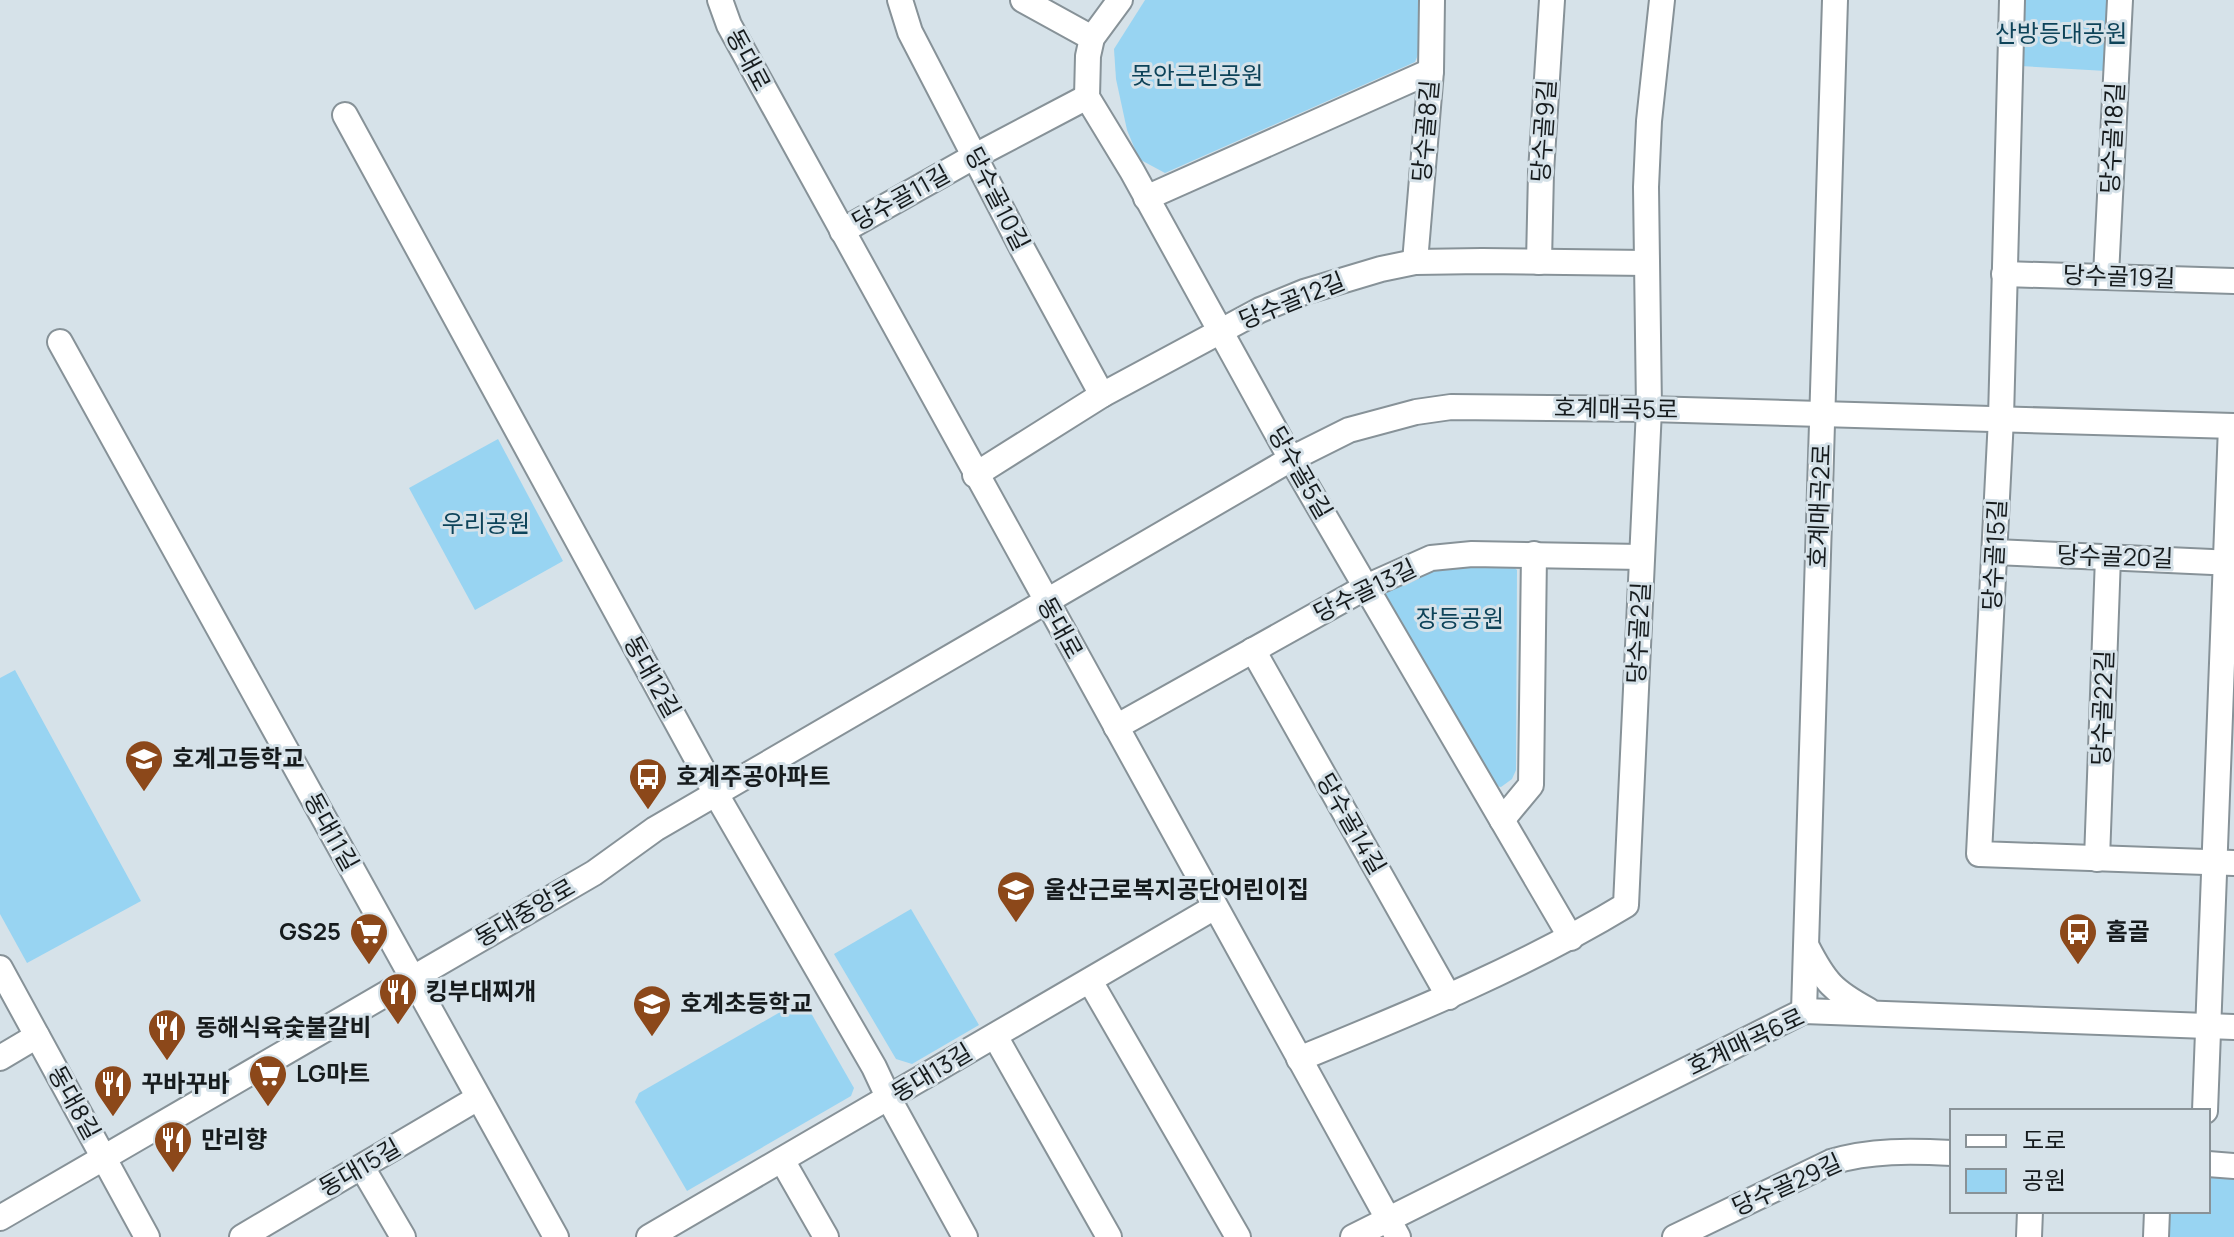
<svg xmlns="http://www.w3.org/2000/svg" width="2234" height="1237" font-family="Manrope,'Noto Sans KR',sans-serif">
<style>
.green{fill:#98d4f2}
.lines{fill:none;stroke-linecap:round;stroke-linejoin:round}
.minor-casing{stroke:#879298;stroke-width:28}
.minor{stroke:#fff;stroke-width:24}
.labels{text-anchor:middle;stroke-width:6;stroke-linejoin:round;paint-order:stroke}
.park-label{font-size:24px;fill:#0d4359;stroke:#d6e2e9}
.street-label{font-size:24px;fill:#161b1d;stroke:#d6e2e9}
.poi-label{font-size:24px;font-weight:bold;fill:#161b1d;stroke:#d6e2e9;text-anchor:start}
</style>
<rect width="100%" height="100%" fill="#d6e2e9"/>
<g class="green">
<path d="M 1145,0 L 1419,0 L 1420,50 L 1415,62 L 1165,173 L 1139,159 L 1127,130 L 1116,79 L 1114,49 Z"/>
<path d="M 2023,0 L 2109,0 L 2106,71 L 2020,66 Z"/>
<path d="M 498,439 L 563,561 L 475,610 L 409,488 Z"/>
<path d="M 1504,559 L 1517,570 L 1516,770 L 1512,779 L 1501,787 L 1491,785 L 1383,598 L 1384,584 L 1408,573 Z"/>
<path d="M 15,670 L 141,901 L 27,963 L 0,914 L 0,678 Z"/>
<path d="M 911,909 L 979,1025 L 912,1064 L 896,1059 L 834,954 Z"/>
<path d="M 803,999 L 854,1088 L 851,1096 L 687,1191 L 635,1102 L 639,1093 Z"/>
<path d="M 2208,1177 L 2234,1178 L 2234,1237 L 2166,1237 L 2167,1211 L 2208,1211 Z"/>
</g>
<g class="lines">
<defs>
<g id="minor">
<path d="M 720,0 L 729,25 L 1398,1237"/>
<path d="M 900,0 L 910,32 L 1023,250 L 1102,395"/>
<path d="M 1023,0 L 1092,38"/>
<path d="M 1120,0 L 1092,38 L 1088,56 L 1087,97 L 1132,171 L 1291,459 L 1571,938"/>
<path d="M 2012,0 L 2001,418 L 1979,854 L 2234,863"/>
<path d="M 345,115 L 716,794 L 874,1067 L 889,1099 L 965,1237"/>
<path d="M 1146,198 L 1431,71"/>
<path d="M 842,231 L 975,156 L 1087,97"/>
<path d="M 1415,262 L 1431,71 L 1432,0"/>
<path d="M 1539,262 L 1541,172 L 1552,0"/>
<path d="M 2004,274 L 2234,281"/>
<path d="M 2106,275 L 2120,0"/>
<path d="M 60,342 L 556,1237"/>
<path d="M 975,475 L 1102,395 L 1260,310 L 1304,292 L 1381,269 L 1415,262 L 1482,261 L 1647,263"/>
<path d="M 1995,552 L 2234,563"/>
<path d="M 1253,650 L 1449,997"/>
<path d="M 1116,727 L 1366,587 L 1431,558 L 1472,554 L 1642,557"/>
<path d="M 1502,820 L 1531,785 L 1534,554"/>
<path d="M 2097,859 L 2108,557"/>
<path d="M 1807,947 C 1825,982 1833,991 1868,1010"/>
<path d="M 0,968 L 147,1237"/>
<path d="M 1090,981 L 1238,1237"/>
<path d="M 1804,1011 L 1835,0"/>
<path d="M 995,1036 L 1109,1237"/>
<path d="M 0,1058 L 37,1036"/>
<path d="M 1299,1059 C 1411,1013 1522,968 1626,905 L 1649,409 L 1646,187 L 1649,121 L 1662,0"/>
<path d="M 2205,1111 L 2231,426"/>
<path d="M 782,1160 L 826,1237"/>
<path d="M 2208,1164 L 2234,1166"/>
<path d="M 362,1167 L 403,1237"/>
<path d="M 0,1218 L 594,873 L 655,829 L 1291,459 L 1349,430 L 1416,412 L 1451,407 L 1649,409 L 2234,426"/>
<path d="M 242,1237 L 478,1098"/>
<path d="M 649,1237 L 1215,907"/>
<path d="M 1353,1237 L 1804,1011 L 2234,1027"/>
<path d="M 1675,1237 L 1831,1162 C 1871,1150 1911,1151 1952,1153"/>
<path d="M 2029,1237 L 2030,1211"/>
<path d="M 2156,1237 L 2157,1211"/>
</g>
</defs>
<use href="#minor" class="minor-casing"/>
<use href="#minor" class="minor"/>
</g>
<defs>
<symbol id="school-pin" viewBox="-11 -11 22 30"><path d="M0 17L-7.5 6A9.5 9.5 0 1 1 7.5 6Z" fill="#8c481a" stroke="#d6e2e9"/><path d="M0-5L7-2L0 1L-7-2ZM-4 1L0 2.5L4 1V4Q0 6-4 4Z" fill="#fff"/></symbol>
<symbol id="bus-pin" viewBox="-11 -11 22 30"><path d="M0 17L-7.5 6A9.5 9.5 0 1 1 7.5 6Z" fill="#8c481a" stroke="#d6e2e9"/><path d="M-5-6H5V4H4V6H2V4H-2V6H-4V4H-5ZM-3.5-4V0h7V-4ZM-3.5 1.2v1.5H-2V1.2ZM2 1.2v1.5H3.5V1.2Z" fill="#fff"/></symbol>
<symbol id="supermarket-pin" viewBox="-11 -11 22 30"><path d="M0 17L-7.5 6A9.5 9.5 0 1 1 7.5 6Z" fill="#8c481a" stroke="#d6e2e9"/><path d="M-6-5.5h2.5l.6 2H6L4.5 2H-2.5L-4.4-4H-6ZM-1.5 3.2a1.3 1.3 0 1 0 .1 0ZM3 3.2a1.3 1.3 0 1 0 .1 0Z" fill="#fff"/></symbol>
<symbol id="restaurant-pin" viewBox="-11 -11 22 30"><path d="M0 17L-7.5 6A9.5 9.5 0 1 1 7.5 6Z" fill="#8c481a" stroke="#d6e2e9"/><path d="M-5-6h1v4h1v-4h1v4h1v-4h1v5L-1.5 .5V6h-2V.5L-5-1ZM5-6V6H3V1.5H1.5Q1.5-4 5-6Z" fill="#fff"/></symbol>
</defs>
<g fill-rule="evenodd">
<use href="#school-pin" x="122" y="737" width="44" height="60"/>
<use href="#bus-pin" x="626" y="755" width="44" height="60"/>
<use href="#school-pin" x="994" y="868" width="44" height="60"/>
<use href="#supermarket-pin" x="347" y="910" width="44" height="60"/>
<use href="#bus-pin" x="2056" y="910" width="44" height="60"/>
<use href="#restaurant-pin" x="376" y="970" width="44" height="60"/>
<use href="#school-pin" x="630" y="982" width="44" height="60"/>
<use href="#restaurant-pin" x="145" y="1006" width="44" height="60"/>
<use href="#supermarket-pin" x="246" y="1052" width="44" height="60"/>
<use href="#restaurant-pin" x="91" y="1062" width="44" height="60"/>
<use href="#restaurant-pin" x="151" y="1118" width="44" height="60"/>
</g>
<g class="labels">
<g class="park-label">
<text x="2061" y="42">산방등대공원</text>
<text x="1197" y="84">못안근린공원</text>
<text x="486" y="532">우리공원</text>
<text x="1460" y="627">장등공원</text>
</g>
<g class="street-label">
<text transform="translate(748 60) rotate(62)" y="8">동대로</text>
<text transform="translate(1426 131) rotate(-85)" y="8">당수골8길</text>
<text transform="translate(1544 131) rotate(-86)" y="8">당수골9길</text>
<text transform="translate(2113 138) rotate(-87)" y="8">당수골18길</text>
<text transform="translate(901 198) rotate(-29)" y="8">당수골11길</text>
<text transform="translate(997 199) rotate(63)" y="8">당수골10길</text>
<text transform="translate(2119 277) rotate(2)" y="8">당수골19길</text>
<text transform="translate(1292 301) rotate(-22)" y="8">당수골12길</text>
<text transform="translate(1616 409) rotate(1)" y="8">호계매곡5로</text>
<text transform="translate(1300 473) rotate(60)" y="8">당수골5길</text>
<text transform="translate(1820 506) rotate(-88)" y="8">호계매곡2로</text>
<text transform="translate(1995 555) rotate(-87)" y="8">당수골15길</text>
<text transform="translate(2115 557) rotate(2)" y="8">당수골20길</text>
<text transform="translate(1365 591) rotate(-26)" y="8">당수골13길</text>
<text transform="translate(1060 628) rotate(61)" y="8">동대로</text>
<text transform="translate(1639 633) rotate(-87)" y="8">당수골2길</text>
<text transform="translate(652 677) rotate(61)" y="8">동대12길</text>
<text transform="translate(2103 708) rotate(-88)" y="8">당수골22길</text>
<text transform="translate(1351 824) rotate(60)" y="8">당수골14길</text>
<text transform="translate(331 832) rotate(61)" y="8">동대11길</text>
<text transform="translate(525 913) rotate(-30)" y="8">동대중앙로</text>
<text transform="translate(1746 1042) rotate(-25)" y="8">호계매곡6로</text>
<text transform="translate(932 1073) rotate(-31)" y="8">동대13길</text>
<text transform="translate(74 1103) rotate(61)" y="8">동대8길</text>
<text transform="translate(360 1168) rotate(-30)" y="8">동대15길</text>
<text transform="translate(1787 1185) rotate(-24)" y="8">당수골29길</text>
</g>
<g class="poi-label">
<text x="172" y="767">호계고등학교</text>
<text x="676" y="785">호계주공아파트</text>
<text x="1044" y="898">울산근로복지공단어린이집</text>
<text x="341" y="940" text-anchor="end">GS25</text>
<text x="2106" y="940">홈골</text>
<text x="426" y="1000">킹부대찌개</text>
<text x="680" y="1012">호계초등학교</text>
<text x="195" y="1036">동해식육숯불갈비</text>
<text x="296" y="1082">LG마트</text>
<text x="141" y="1092">꾸바꾸바</text>
<text x="201" y="1148">만리향</text>
</g>
</g>
<rect x="1950" y="1109" width="260" height="104" fill="#d6e2e9" stroke="#899297" stroke-width="2"/>
<rect x="1966" y="1135" width="40" height="12" fill="#ffffff" stroke="#899297" stroke-width="2"/>
<text x="2022" y="1149" font-size="24" fill="#161b1d">도로</text>
<rect x="1966" y="1169" width="40" height="24" fill="#98d4f2" stroke="#899297" stroke-width="2"/>
<text x="2022" y="1189" font-size="24" fill="#161b1d">공원</text>
</svg>
